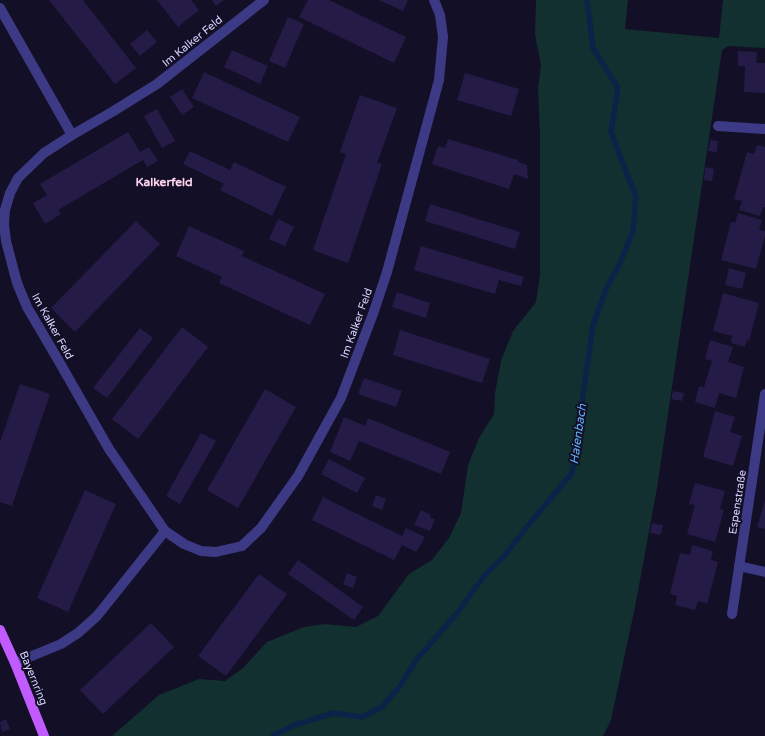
<svg xmlns="http://www.w3.org/2000/svg" width="765" height="736" font-family="'Varela Round',sans-serif">
<style>
.green{fill:#12302f}
.lines{fill:none;stroke-linecap:round;stroke-linejoin:round}
.stream{stroke:#0c2248;stroke-width:5.5}
.building{fill:#241b47}
.minor{stroke:#3d3a85;stroke-width:10}
.major{stroke:#c25bff;stroke-width:10}
.labels{text-anchor:middle;stroke-width:4;stroke-linejoin:round;paint-order:stroke}
.street-label{font-size:11px;fill:#d9d4ff;stroke:#130f26}
.neighbourhood-label{font-size:12px;font-weight:bold;fill:#ffd6f0;stroke:#130f26}
.water-label{font-size:12px;font-style:italic;fill:#62b6ff;stroke:#130f26}
</style>
<rect width="100%" height="100%" fill="#130f26"/>
<path class="green" d="M 536,0 L 628,0 L 625,29 L 719,38 L 723,0 L 765,0 L 765,48 L 728,46 L 722,50 L 657,488 L 636,602 L 611,720 L 603,736 L 112,736 L 159,695 L 199,679 L 225,681 L 243,668 L 267,642 L 304,627 L 325,624 L 356,627 L 378,616 L 409,574 L 432,560 L 449,538 L 461,513 L 468,465 L 479,438 L 494,414 L 495,393 L 501,361 L 513,331 L 536,302 L 540,275 L 540,135 L 538,89 L 541,65 L 535,35 Z"/>
<g class="lines">
<path class="stream" d="M 273,736 L 294,725 L 334,713 L 362,717 L 382,707 L 400,686 L 417,659 L 457,613 L 484,576 L 505,555 L 529,524 L 572,473 L 593,325 L 606,289 L 620,263 L 633,231 L 636,197 L 611,132 L 618,88 L 593,48 L 587,0"/>
</g>
<g class="building">
<path d="M 49,0 L 83,0 L 136,68 L 115,84 Z"/>
<path d="M 157,0 L 191,0 L 199,10 L 178,27 Z"/>
<path d="M 212,0 L 224,0 L 216,6 Z"/>
<path d="M 308,0 L 329,0 L 406,37 L 394,63 L 299,17 Z"/>
<path d="M 379,0 L 408,0 L 403,11 Z"/>
<path d="M 288,17 L 304,24 L 285,68 L 269,61 Z"/>
<path d="M 147,30 L 157,42 L 140,56 L 130,44 Z"/>
<path d="M 232,50 L 268,66 L 260,84 L 224,67 Z"/>
<path d="M 738,51 L 757,52 L 756,63 L 765,63 L 765,93 L 744,92 L 745,66 L 738,66 Z"/>
<path d="M 204,72 L 300,117 L 288,142 L 192,98 Z"/>
<path d="M 465,73 L 519,89 L 511,116 L 457,100 Z"/>
<path d="M 182,89 L 194,107 L 182,115 L 170,97 Z"/>
<path d="M 360,95 L 397,108 L 377,163 L 382,164 L 348,263 L 313,250 L 346,154 L 340,152 Z"/>
<path d="M 157,109 L 175,141 L 162,148 L 144,116 Z"/>
<path d="M 128,132 L 140,152 L 149,147 L 158,161 L 147,167 L 143,160 L 58,210 L 61,214 L 45,224 L 33,203 L 47,195 L 40,184 Z"/>
<path d="M 448,139 L 518,160 L 518,162 L 527,165 L 528,179 L 514,174 L 509,189 L 432,164 L 438,146 L 445,148 Z"/>
<path d="M 710,140 L 718,141 L 717,152 L 708,151 Z"/>
<path d="M 757,145 L 765,147 L 765,207 L 763,207 L 760,216 L 739,210 L 742,201 L 734,199 L 747,152 L 754,154 Z"/>
<path d="M 190,151 L 230,170 L 234,162 L 286,187 L 272,216 L 220,190 L 224,184 L 183,164 Z"/>
<path d="M 705,167 L 714,169 L 712,181 L 704,180 Z"/>
<path d="M 430,204 L 520,232 L 515,249 L 425,221 Z"/>
<path d="M 738,213 L 762,220 L 759,230 L 765,231 L 765,236 L 756,269 L 721,260 L 731,222 L 735,223 Z"/>
<path d="M 278,219 L 294,227 L 285,246 L 269,239 Z"/>
<path d="M 136,221 L 160,244 L 75,332 L 51,308 Z"/>
<path d="M 189,226 L 244,251 L 242,256 L 325,294 L 310,325 L 219,283 L 222,277 L 176,256 Z"/>
<path d="M 421,246 L 524,277 L 521,286 L 499,280 L 495,294 L 414,270 Z"/>
<path d="M 729,268 L 746,273 L 742,289 L 725,285 Z"/>
<path d="M 397,292 L 430,303 L 426,318 L 392,307 Z"/>
<path d="M 723,293 L 759,303 L 749,341 L 747,340 L 745,347 L 731,343 L 732,336 L 713,331 Z"/>
<path d="M 182,327 L 208,347 L 138,439 L 112,419 Z"/>
<path d="M 140,328 L 153,338 L 107,398 L 93,388 Z"/>
<path d="M 400,330 L 490,359 L 482,383 L 393,355 Z"/>
<path d="M 710,340 L 733,347 L 728,362 L 744,367 L 736,398 L 719,393 L 715,408 L 695,402 L 699,386 L 704,387 L 712,361 L 705,359 Z"/>
<path d="M 364,378 L 402,391 L 396,407 L 358,394 Z"/>
<path d="M 20,384 L 50,394 L 12,506 L 0,502 L 0,442 Z"/>
<path d="M 265,389 L 296,407 L 238,508 L 207,490 Z"/>
<path d="M 673,391 L 684,393 L 682,401 L 671,399 Z"/>
<path d="M 715,411 L 735,417 L 730,432 L 742,436 L 733,466 L 703,457 Z"/>
<path d="M 344,417 L 365,426 L 368,418 L 450,452 L 441,474 L 359,441 L 350,461 L 330,452 Z"/>
<path d="M 201,433 L 216,441 L 180,504 L 166,496 Z"/>
<path d="M 329,459 L 365,478 L 357,493 L 321,474 Z"/>
<path d="M 695,483 L 725,491 L 720,509 L 724,510 L 715,542 L 687,534 L 695,505 L 689,504 Z"/>
<path d="M 85,490 L 116,504 L 68,612 L 37,598 Z"/>
<path d="M 376,495 L 386,499 L 382,510 L 372,506 Z"/>
<path d="M 323,497 L 402,536 L 406,528 L 425,537 L 416,552 L 402,545 L 394,560 L 312,520 Z"/>
<path d="M 765,500 L 765,529 L 757,527 Z"/>
<path d="M 421,510 L 431,515 L 430,518 L 435,519 L 430,531 L 414,525 Z"/>
<path d="M 652,523 L 663,525 L 661,535 L 650,533 Z"/>
<path d="M 692,545 L 713,551 L 711,560 L 718,562 L 707,604 L 698,601 L 695,610 L 675,605 L 677,596 L 670,594 L 680,553 L 690,555 Z"/>
<path d="M 298,560 L 363,607 L 354,620 L 288,574 Z"/>
<path d="M 347,573 L 357,577 L 353,588 L 343,584 Z"/>
<path d="M 259,574 L 287,594 L 226,676 L 198,656 Z"/>
<path d="M 151,623 L 174,647 L 103,714 L 80,690 Z"/>
<path d="M 6,719 L 10,729 L 2,732 L 0,722 Z"/>
</g>
<g class="lines">
<g class="minor">
<path d="M 264,0 L 157,84 L 112,112 L 72,135 L 44,153 L 18,178 L 10,193 L 5,210 L 4,224 L 6,241 L 17,283 L 27,307 L 57,358 L 109,449 L 165,531 L 184,544 L 201,551 L 216,552 L 242,546 L 261,528 L 298,476 L 341,398 L 373,314 L 387,272 L 439,80 L 443,37 L 440,15 L 434,0"/>
<path d="M 0,8 L 72,135"/>
<path d="M 718,126 L 765,129"/>
<path d="M 739,566 L 765,572"/>
<path d="M 732,614 L 765,394"/>
<path d="M 15,663 L 61,644 L 78,633 L 97,616 L 165,531"/>
</g>
<path class="major" d="M 0,630 L 15,663 L 44,736"/>
</g>
<g class="labels">
<g class="street-label">
<text transform="translate(192 41) rotate(-39)" y="4">Im Kalker Feld</text>
<text transform="translate(356 323) rotate(-70)" y="4">Im Kalker Feld</text>
<text transform="translate(53 326) rotate(61)" y="4">Im Kalker Feld</text>
<text transform="translate(737 502) rotate(-81)" y="4">Espenstraße</text>
<text transform="translate(34 678) rotate(68)" y="4">Bayernring</text>
</g>
<g class="neighbourhood-label">
<text x="164" y="186">Kalkerfeld</text>
</g>
<g class="water-label">
<text transform="translate(578 434) rotate(-82)" y="4">Haienbach</text>
</g>
</g>
</svg>
